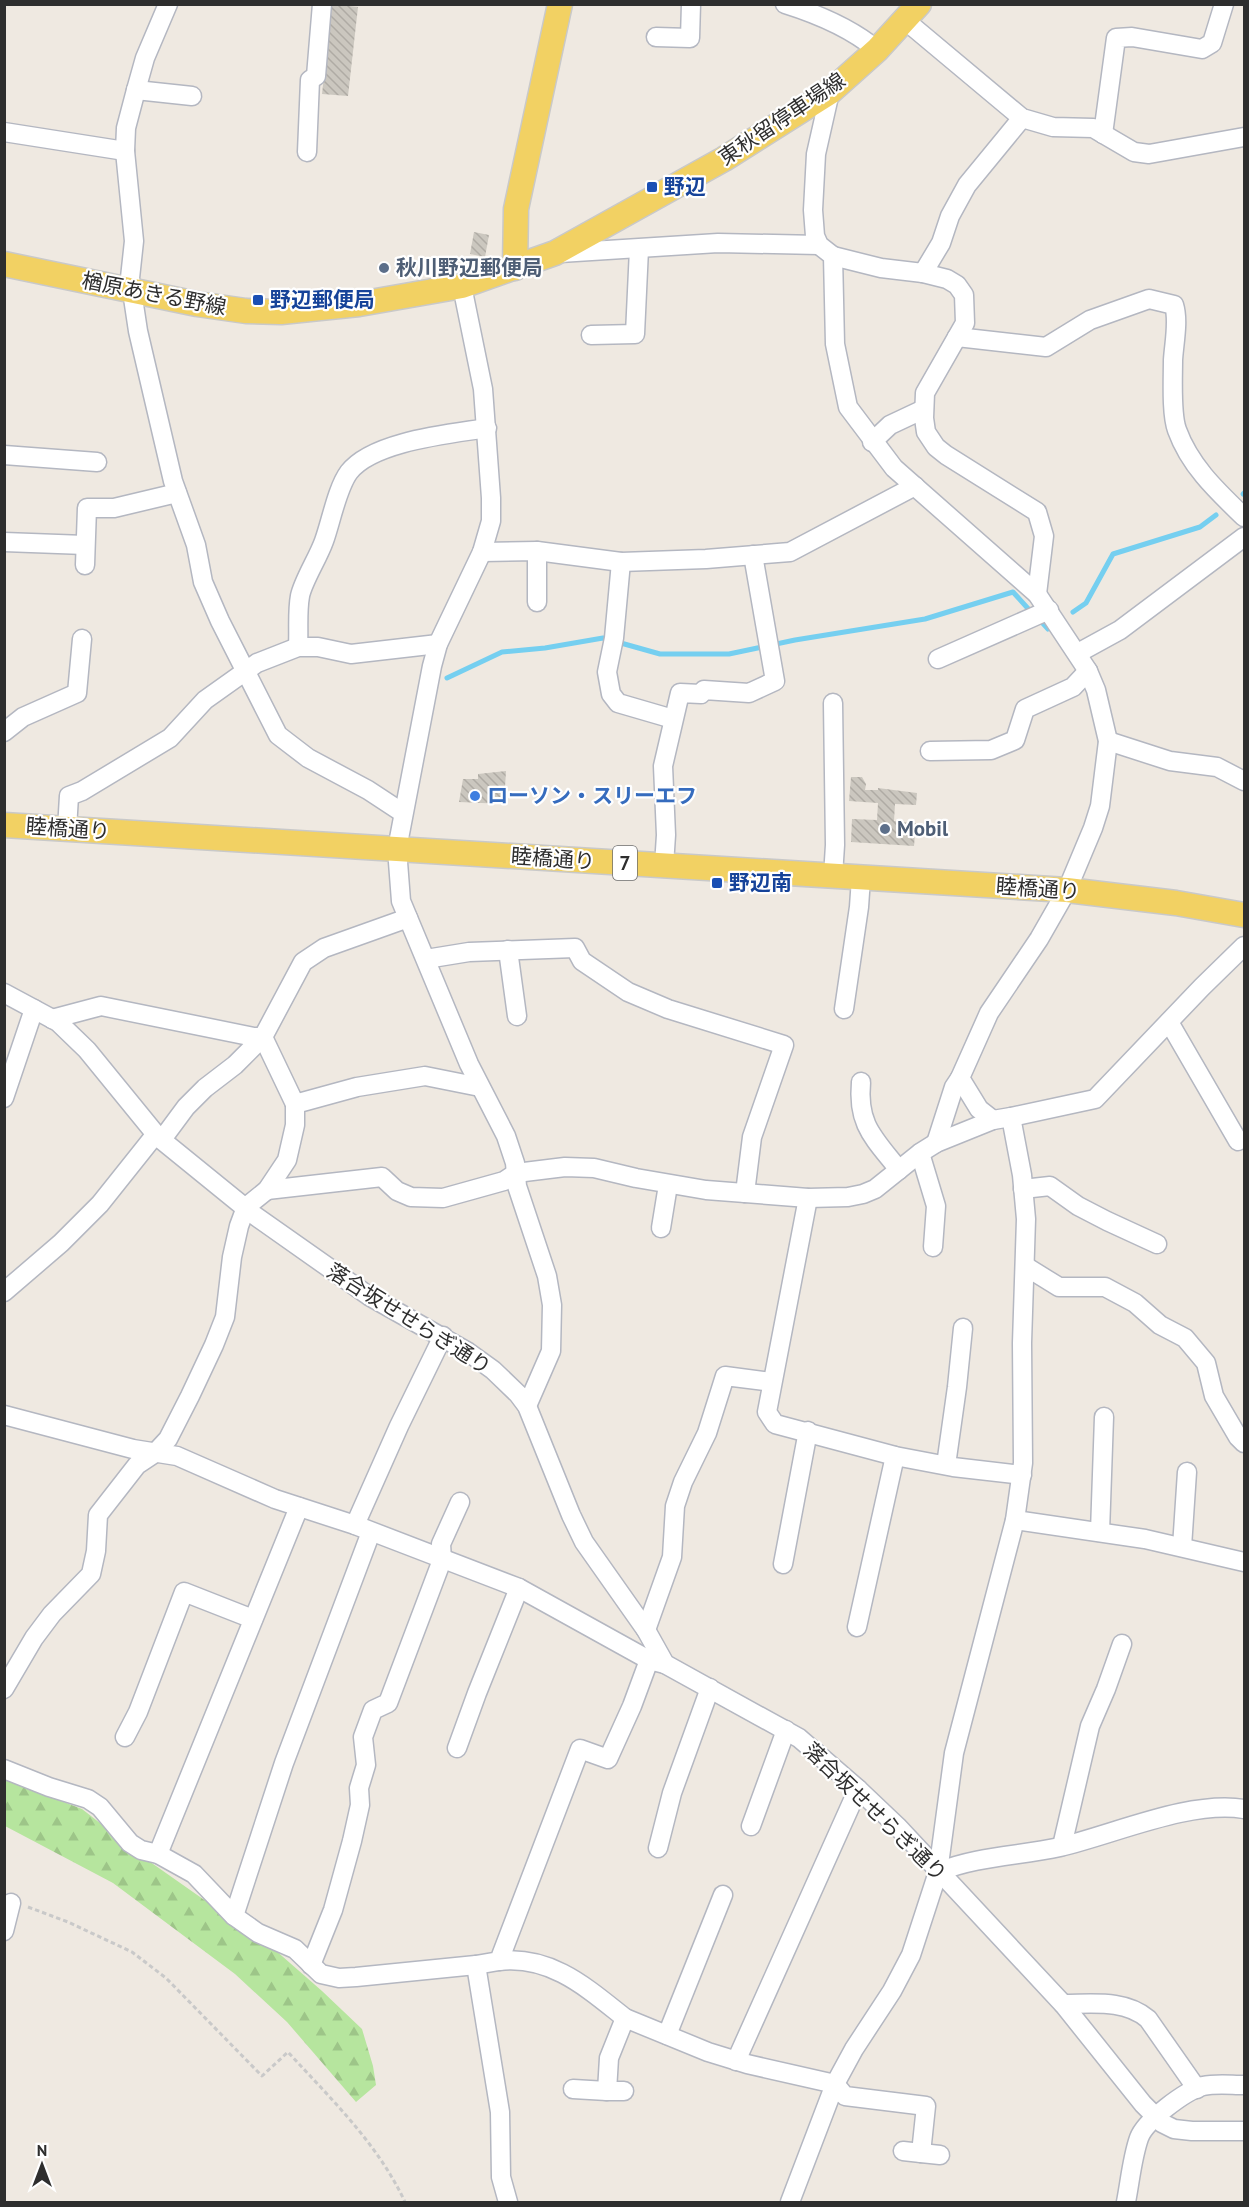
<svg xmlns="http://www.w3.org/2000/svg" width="1249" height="2207" font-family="'PT Sans','Noto Sans JP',sans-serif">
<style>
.forest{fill:url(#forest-firs)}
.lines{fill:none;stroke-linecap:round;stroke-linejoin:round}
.stream{stroke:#75cff0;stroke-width:5}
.building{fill:url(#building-back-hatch)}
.minor-casing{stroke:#b4b7c1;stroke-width:21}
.major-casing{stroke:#c9c9c9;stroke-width:27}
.path{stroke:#c9c9c9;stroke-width:3;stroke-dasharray:4.5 3;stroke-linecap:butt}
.minor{stroke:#fff;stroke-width:18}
.major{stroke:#f2d163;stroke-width:24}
.transit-dot{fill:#1a4fb4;stroke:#fff;stroke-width:2}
.service-dot{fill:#5c6f8a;stroke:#fff;stroke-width:2}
.shop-dot{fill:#3f7fe0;stroke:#fff;stroke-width:2}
.labels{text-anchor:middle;stroke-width:4.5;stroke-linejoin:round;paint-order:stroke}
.shield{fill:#fff;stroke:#6d6d6d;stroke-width:1.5}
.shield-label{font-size:20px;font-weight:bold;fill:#2e2e2e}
.street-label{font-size:21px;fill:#2e2e2e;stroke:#fff}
.transit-label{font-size:21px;font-weight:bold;fill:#164399;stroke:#fff;text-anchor:start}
.service-label{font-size:21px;font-weight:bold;fill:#4e5e75;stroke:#fff;text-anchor:start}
.shop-label{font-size:21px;font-weight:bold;fill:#366cbe;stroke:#fff;text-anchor:start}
</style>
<defs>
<pattern id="forest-firs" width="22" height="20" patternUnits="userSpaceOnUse" patternTransform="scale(1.5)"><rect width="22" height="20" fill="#b6e59e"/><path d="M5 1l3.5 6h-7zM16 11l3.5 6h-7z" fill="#9dc588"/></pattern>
<pattern id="building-back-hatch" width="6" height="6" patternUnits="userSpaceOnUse" patternTransform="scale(1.5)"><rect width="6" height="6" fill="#cbc7bf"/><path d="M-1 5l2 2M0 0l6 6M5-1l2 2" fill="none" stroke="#afaba4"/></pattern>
</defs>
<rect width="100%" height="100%" fill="#efe9e1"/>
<path class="forest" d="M 4,1779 L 82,1809 L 146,1859 L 274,1949 L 322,1991 L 362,2029 L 373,2066 L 376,2085 L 356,2102 L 287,2022 L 235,1974 L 113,1883 L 5,1826 Z"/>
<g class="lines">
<g class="stream">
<path d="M 1243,494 L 1244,493"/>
<path d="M 1073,612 L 1086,603 L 1113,554 L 1200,527 L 1216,515"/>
<path d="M 1039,619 L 1048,629"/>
<path d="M 447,678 L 502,652 L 545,648 L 603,638 L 660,654 L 729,654 L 795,640 L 925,619 L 1013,592 L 1032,613"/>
</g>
</g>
<g class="building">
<path d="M 332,4 L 358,7 L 348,96 L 322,94 Z"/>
<path d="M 474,232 L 489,235 L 485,257 L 470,254 Z"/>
<path d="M 506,771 L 504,804 L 459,802 L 463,779 L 478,779 L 478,774 Z"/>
<path d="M 851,777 L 862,777 L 866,784 L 865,790 L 878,790 L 878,788 L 917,793 L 916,805 L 895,804 L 894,821 L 916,823 L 914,846 L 851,842 L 852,819 L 877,820 L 878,803 L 849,801 Z"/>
</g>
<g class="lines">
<defs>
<g id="minor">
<path d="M 168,4 L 145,58 L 136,90 L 126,128 L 125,151 L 134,241 L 130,278 L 138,331 L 173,481 L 196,545 L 203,582 L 220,621 L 278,735 L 308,758 L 368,790 L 403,813"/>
<path d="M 785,4 C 817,14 852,29 877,50"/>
<path d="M 906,21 L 1022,118 L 1053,127 L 1093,128 L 1134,152 L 1149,154 L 1244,137"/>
<path d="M 656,37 L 690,38 L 691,4"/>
<path d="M 136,90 L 192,96"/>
<path d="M 830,92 L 816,154 L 813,210 L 815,236 L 819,245 L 833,256 L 835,344 L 848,407 L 894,468 L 1037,594 L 1088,671 L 1096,690 L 1108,741 L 1100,806 L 1093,828 L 1067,890 L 1039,939 L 989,1013 L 960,1078 L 979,1109 L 993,1120"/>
<path d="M 4,132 L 125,151"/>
<path d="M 1103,134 L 1116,38 L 1132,37 L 1202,49 L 1212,43 L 1224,4"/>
<path d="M 307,152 L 310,80 L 316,76 L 322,4"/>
<path d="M 560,253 L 718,243 L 819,245"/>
<path d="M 833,256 L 881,268 L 923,273 L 947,279 L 957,285 L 964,295 L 965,323 L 925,393 L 924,418 L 926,432 L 936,447 L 946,455 L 1037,512 L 1044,536 L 1037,594"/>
<path d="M 923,273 L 941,243 L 950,216 L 967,185 L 1022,118"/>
<path d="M 462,286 L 483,389 L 491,498 L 491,521 L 482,552 L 438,644 L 432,666 L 397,849 L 401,901 L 469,1064 L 506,1136 L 515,1163 L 517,1186 L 547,1276 L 552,1305 L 551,1351 L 527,1406"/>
<path d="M 591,335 L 635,334 L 639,249"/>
<path d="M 957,337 L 1046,347 L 1090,320 L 1149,299 L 1174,305 C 1179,321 1174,343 1173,360 C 1173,378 1171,414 1177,430 C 1190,466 1217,491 1244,517"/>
<path d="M 872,442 L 890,425 L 924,409"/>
<path d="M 4,455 L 97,462"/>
<path d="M 4,542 L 85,545"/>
<path d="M 482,552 L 537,551 L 621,562 L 706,559 L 790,552 L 915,486"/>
<path d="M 621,562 L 614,638 L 607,672 L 611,694 L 618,703 L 673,719"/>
<path d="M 85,565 L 87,508 L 114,508 L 177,493"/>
<path d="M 537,602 L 537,551"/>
<path d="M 298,647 C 299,631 297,612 300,596 C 303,581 318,558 324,541 C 331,522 337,488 349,472 C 373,441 450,434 487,428"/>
<path d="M 1078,653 L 1120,630 L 1244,537"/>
<path d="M 938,659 L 1049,610"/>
<path d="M 833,703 L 835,845 L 833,876"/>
<path d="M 4,732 L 23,717 L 77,693 L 82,639"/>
<path d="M 1108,741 L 1170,761 L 1217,767 L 1244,781"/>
<path d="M 930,751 L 991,750 L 1015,740 L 1025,709 L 1073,687 L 1088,671"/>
<path d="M 67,829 L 69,796 L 82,791 L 170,738 L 205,700 L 257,663 L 298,647 L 318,647 L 351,654 L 438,644"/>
<path d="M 664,865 L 666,835 L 663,766 L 680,693 L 701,694 L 704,690 L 749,693 L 775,681 L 753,555"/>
<path d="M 508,950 L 517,1016"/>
<path d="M 426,959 L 469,952 L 575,948 L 582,961 L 628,992 L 668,1009 L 784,1045 L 752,1137 L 745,1193"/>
<path d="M 4,993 L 58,1022 L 87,1050 L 158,1137 L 254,1215 L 369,1296 L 468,1352 L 493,1370 L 518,1394 L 527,1406 L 571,1515 L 584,1542 L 646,1630 L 665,1664 L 799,1738 L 858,1789 L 897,1826 L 1063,2004 L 1143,2104 L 1162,2123 L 1174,2129 L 1192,2131 L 1244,2131"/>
<path d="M 844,1009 L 859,907 L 861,878"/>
<path d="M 52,1019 L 101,1006 L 254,1037 L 263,1037 L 295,1104"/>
<path d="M 1169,1022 L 1238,1141"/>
<path d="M 861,1082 C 857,1125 874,1138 899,1170"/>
<path d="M 4,1098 L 34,1009"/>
<path d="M 1011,1117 L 1095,1099 L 1202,987 L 1244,946"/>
<path d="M 936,1143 L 954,1087 L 960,1078"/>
<path d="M 920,1153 L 936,1206 L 933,1247"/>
<path d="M 1023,1189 L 1050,1186 L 1078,1206 L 1107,1221 L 1157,1244"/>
<path d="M 267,1190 L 382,1177 L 397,1191 L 411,1197 L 443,1198 L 504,1181 L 516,1173 L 565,1167 L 594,1168 L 636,1178 L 706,1190 L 808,1198 L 848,1197 L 863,1194 L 875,1189 L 920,1153 L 936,1143 L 993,1120 L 1011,1117 L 1022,1175 L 1026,1219 L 1022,1343 L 1023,1463 L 1015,1520 L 954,1753 L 938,1872 L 911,1955 L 892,1991 L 854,2049 L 835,2084 L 790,2202"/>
<path d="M 808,1198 L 767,1412 L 775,1424 L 895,1456 L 953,1467 L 1022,1475"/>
<path d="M 661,1228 L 668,1185"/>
<path d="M 1025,1266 L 1059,1287 L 1105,1287 L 1135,1303 L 1160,1325 L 1185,1338 L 1206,1363 L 1214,1396 L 1238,1437 L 1244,1443"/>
<path d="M 4,1292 L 61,1243 L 100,1204 L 151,1140 L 166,1134 L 186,1107 L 205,1088 L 235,1065 L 263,1037 L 303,962 L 324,948 L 408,918"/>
<path d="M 4,1415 L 133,1449 L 177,1456 L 275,1499 L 355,1525 L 519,1588 L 649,1660 L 665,1664"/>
<path d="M 946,1465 L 957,1387 L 963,1328"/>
<path d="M 1015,1520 L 1145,1539 L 1244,1562"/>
<path d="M 355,1525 L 399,1426 L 443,1336"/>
<path d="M 1100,1532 L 1104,1417"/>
<path d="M 1182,1547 L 1187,1472"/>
<path d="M 783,1564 L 808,1431"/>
<path d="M 857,1627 L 895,1456"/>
<path d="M 646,1630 L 672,1557 L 675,1506 L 683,1482 L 707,1433 L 725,1376 L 772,1382"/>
<path d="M 4,1689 L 34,1638 L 52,1614 L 91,1574 L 96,1551 L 98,1515 L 137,1465 L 155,1453 L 168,1439 L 190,1396 L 214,1345 L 225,1317 L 232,1257 L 239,1226 L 246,1207 L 267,1190 L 287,1160 L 295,1125 L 295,1104 L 357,1087 L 425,1076 L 480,1087"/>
<path d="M 125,1737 L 138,1712 L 184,1592 L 253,1619"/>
<path d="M 457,1748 L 477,1693 L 519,1588"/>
<path d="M 4,1769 L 49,1787 L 88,1799 L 100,1807 L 130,1843 L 141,1850 L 158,1854 L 194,1874 L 234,1916 L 258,1933 L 295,1949 L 321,1974 L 339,1978 L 356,1977 L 476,1965"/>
<path d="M 751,1826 L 786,1730"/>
<path d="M 1062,1846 L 1090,1726 L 1106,1689 L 1122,1644"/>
<path d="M 658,1848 L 672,1793 L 710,1688"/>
<path d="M 158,1854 L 299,1507"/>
<path d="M 938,1872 C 977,1856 1019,1856 1060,1847 C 1115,1834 1190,1800 1244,1809"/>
<path d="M 234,1916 L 284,1763 L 371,1532"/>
<path d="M 4,1931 L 11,1903"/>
<path d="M 499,1961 C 551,1955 587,1988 625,2018 L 609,2058 L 607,2091 L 624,2091"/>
<path d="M 311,1965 L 333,1910 L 352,1841 L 360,1805 L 359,1788 L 366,1765 L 363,1737 L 373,1710 L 388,1703 L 442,1560 L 441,1544 L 460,1502"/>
<path d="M 1063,2004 C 1092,2004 1125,1999 1148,2019 L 1197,2089"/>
<path d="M 625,2018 L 708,2052 L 747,2064 L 835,2084 L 845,2096 L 926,2106 L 921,2153 L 903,2151"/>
<path d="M 667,2035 L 723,1895"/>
<path d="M 736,2061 L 858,1789"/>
<path d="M 573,2089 L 607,2091"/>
<path d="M 921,2153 L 940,2155"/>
<path d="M 508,2202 L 501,2177 L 500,2112 L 476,1965 L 499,1961 L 580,1749 L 608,1759 L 632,1706 L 649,1660"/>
<path d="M 1126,2202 C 1130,2182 1132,2158 1139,2138 C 1145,2121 1185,2091 1203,2086 C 1216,2083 1231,2085 1244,2085"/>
</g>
<g id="major">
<path d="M 4,264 L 197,304 L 246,311 L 281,312 L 359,304 L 462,286 L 555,253 L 724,159 L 830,92 L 877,50 L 919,4"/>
<path d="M 515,268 L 516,209 L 560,4"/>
<path d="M 4,825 L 1067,890 L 1176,903 L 1244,915"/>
</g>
</defs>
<use href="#minor" class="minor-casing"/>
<use href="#major" class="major-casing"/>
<path class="path" d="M 28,1907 L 68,1922 L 132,1952 L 166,1978 L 262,2076 L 288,2052 C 331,2099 378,2144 405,2202"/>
<use href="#minor" class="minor"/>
<use href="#major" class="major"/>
</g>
<g class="transit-dot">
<rect x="646" y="181" width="12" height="12" rx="3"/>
<rect x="252" y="294" width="12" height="12" rx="3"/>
<rect x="711" y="877" width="12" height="12" rx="3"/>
</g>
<g class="service-dot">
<circle cx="384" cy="268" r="6"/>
<circle cx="885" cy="829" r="6"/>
</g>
<circle class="shop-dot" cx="475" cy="796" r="6"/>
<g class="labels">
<rect class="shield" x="613" y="846" width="24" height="34" rx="4.5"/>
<g class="shield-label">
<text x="625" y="870">7</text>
</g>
<g class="street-label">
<text transform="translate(782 119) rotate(-34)" y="7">東秋留停車場線</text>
<text transform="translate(154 294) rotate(11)" y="7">楢原あきる野線</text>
<text transform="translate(68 829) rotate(4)" y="7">睦橋通り</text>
<text transform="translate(553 859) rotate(4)" y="7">睦橋通り</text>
<text transform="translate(1038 889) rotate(4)" y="7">睦橋通り</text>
<text transform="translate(409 1319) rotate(32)" y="7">落合坂せせらぎ通り</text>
<text transform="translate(875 1812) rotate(44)" y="7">落合坂せせらぎ通り</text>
</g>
<g class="transit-label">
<text x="664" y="194">野辺</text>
<text x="270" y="307">野辺郵便局</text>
<text x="729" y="890">野辺南</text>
</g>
<g class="service-label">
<text x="396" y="275">秋川野辺郵便局</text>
<text x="897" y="836">Mobil</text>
</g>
<g class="shop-label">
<text x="487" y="803">ローソン・スリーエフ</text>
</g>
</g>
<rect width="1249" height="2207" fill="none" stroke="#2e2e2e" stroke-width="12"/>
<g transform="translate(42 2165)" stroke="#ffffff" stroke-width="4.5" paint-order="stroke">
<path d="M0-4.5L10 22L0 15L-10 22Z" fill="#2e2e2e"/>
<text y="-9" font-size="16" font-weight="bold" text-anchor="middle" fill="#2e2e2e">N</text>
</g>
</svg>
